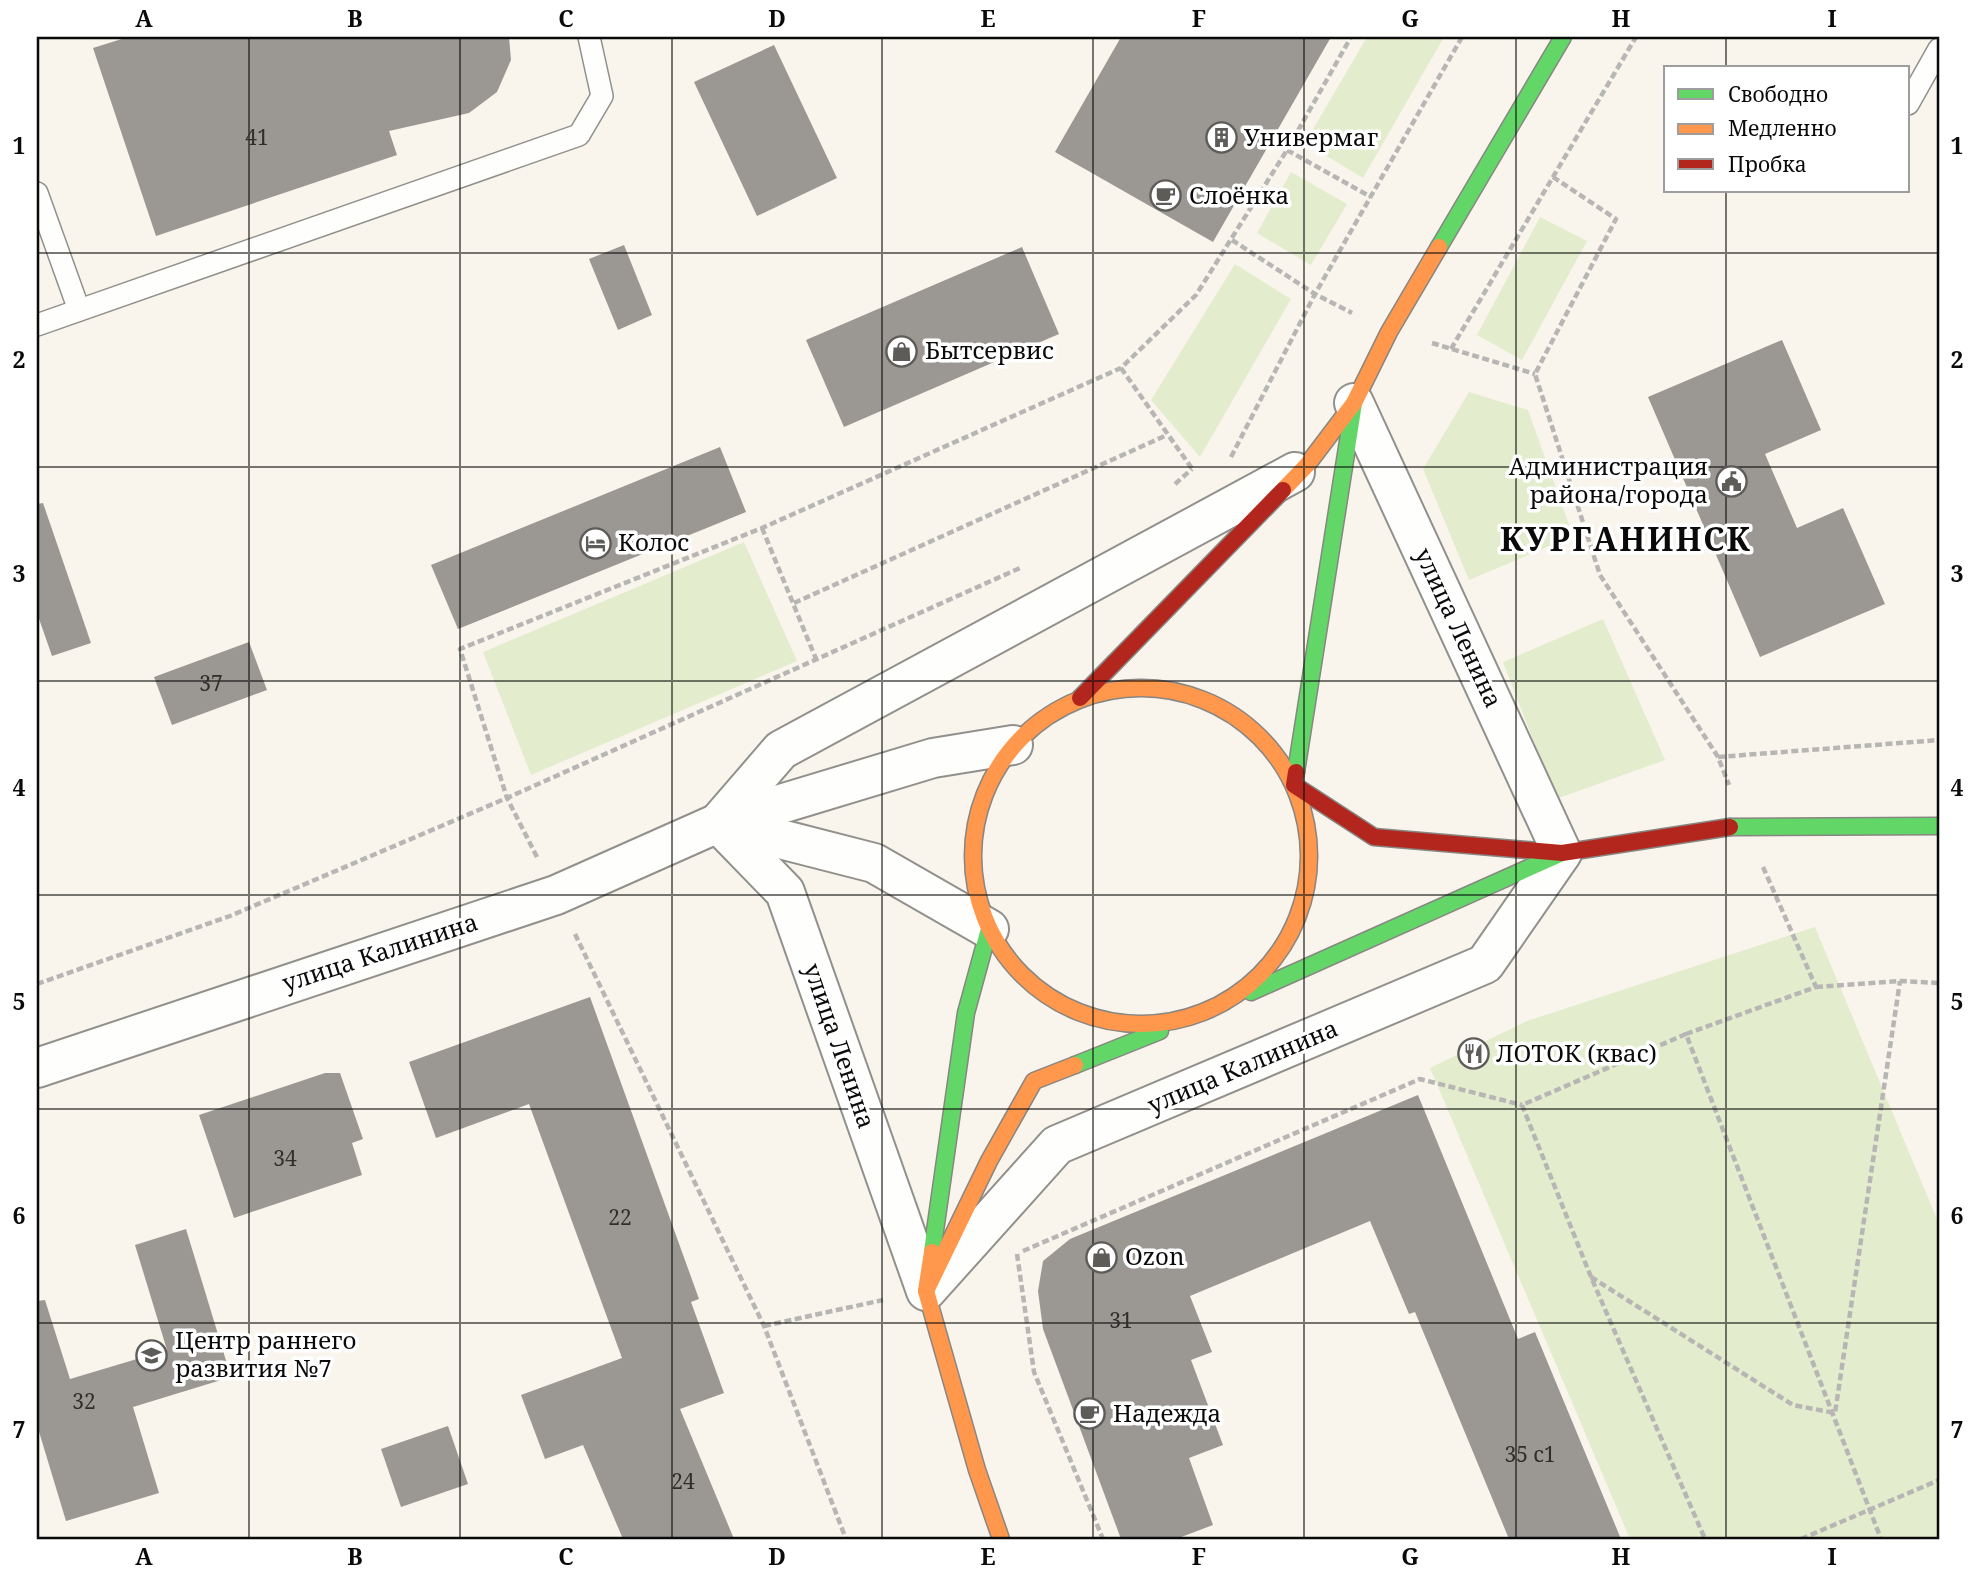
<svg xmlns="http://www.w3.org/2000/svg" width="1976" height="1576" font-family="'Noto Serif',serif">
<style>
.green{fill:#e3edcd}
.building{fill:#9b9893}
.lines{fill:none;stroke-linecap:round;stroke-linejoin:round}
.lane-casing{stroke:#92908c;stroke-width:24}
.street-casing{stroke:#92908c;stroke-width:42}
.fast-casing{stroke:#888682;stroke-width:19}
.slow-casing{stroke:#888682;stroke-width:19}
.jam-casing{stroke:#888682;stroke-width:19}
.path{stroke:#b7b6b5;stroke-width:4.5;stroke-dasharray:7 3.5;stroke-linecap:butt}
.lane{stroke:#fefefc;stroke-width:21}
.street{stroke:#fefefc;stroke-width:38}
.fast{stroke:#63d668;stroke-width:16}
.slow{stroke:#ff974d;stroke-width:16}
.jam{stroke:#b3261e;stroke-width:16}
.grid{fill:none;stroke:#0a0a0a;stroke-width:2;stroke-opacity:0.55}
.labels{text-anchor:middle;stroke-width:7;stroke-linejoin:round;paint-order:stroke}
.number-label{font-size:21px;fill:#2e2e2c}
.poi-label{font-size:24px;fill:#0a0a0a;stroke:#fff;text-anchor:start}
.street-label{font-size:24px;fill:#0a0a0a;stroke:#fff}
.district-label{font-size:32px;font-weight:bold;letter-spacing:2px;fill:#0a0a0a;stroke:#fff}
.neatline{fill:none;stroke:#0a0a0a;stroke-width:2.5}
.grid-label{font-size:23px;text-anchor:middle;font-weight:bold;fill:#0a0a0a}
</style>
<rect width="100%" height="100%" fill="#f9f5ec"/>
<g class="green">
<path d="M 1367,37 L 1444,37 L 1363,178 L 1305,143 Z"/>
<path d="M 1291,172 L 1347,204 L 1311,265 L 1257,233 Z"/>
<path d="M 1540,217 L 1587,241 L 1522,360 L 1477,335 Z"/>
<path d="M 1235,264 L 1291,299 L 1200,457 L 1151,400 Z"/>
<path d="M 1469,392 L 1528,410 L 1573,536 L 1469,580 L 1423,469 Z"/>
<path d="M 744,542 L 797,661 L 531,775 L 483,652 Z"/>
<path d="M 1603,619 L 1665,760 L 1556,799 L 1503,662 Z"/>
<path d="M 1815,927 L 1939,1224 L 1939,1539 L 1630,1539 L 1430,1068 L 1527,1021 Z"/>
</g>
<g class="building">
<path d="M 128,37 L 509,37 L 511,60 L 497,92 L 469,113 L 389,131 L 397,155 L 156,236 L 93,48 Z"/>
<path d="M 1121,37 L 1331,37 L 1213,242 L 1055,152 Z"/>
<path d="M 774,45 L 837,178 L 757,216 L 694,82 Z"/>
<path d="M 624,245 L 652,315 L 618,330 L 589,259 Z"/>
<path d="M 1022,247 L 1059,334 L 844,427 L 806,340 Z"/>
<path d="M 1782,340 L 1821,430 L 1765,454 L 1797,528 L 1843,508 L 1885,604 L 1760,657 L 1648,397 Z"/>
<path d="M 720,447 L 746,512 L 458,629 L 431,565 Z"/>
<path d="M 43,503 L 91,643 L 52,656 L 37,613 L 37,504 Z"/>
<path d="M 249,642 L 267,690 L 172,725 L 154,677 Z"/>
<path d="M 590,997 L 699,1299 L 691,1302 L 724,1393 L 680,1409 L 734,1539 L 623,1539 L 583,1445 L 545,1459 L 521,1395 L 622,1358 L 529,1104 L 436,1138 L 409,1062 Z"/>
<path d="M 325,1073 L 340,1073 L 363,1139 L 352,1143 L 362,1175 L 234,1218 L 199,1115 Z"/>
<path d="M 1418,1095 L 1518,1339 L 1535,1332 L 1621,1539 L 1509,1539 L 1415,1312 L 1409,1314 L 1370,1221 L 1190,1296 L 1212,1352 L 1191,1360 L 1223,1445 L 1189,1458 L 1213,1525 L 1176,1539 L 1121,1539 L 1043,1329 L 1038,1291 L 1043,1261 L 1070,1239 Z"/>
<path d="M 186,1229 L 231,1377 L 133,1407 L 159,1493 L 66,1521 L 37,1425 L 37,1301 L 45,1300 L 70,1379 L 167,1350 L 135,1245 Z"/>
<path d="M 448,1426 L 468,1484 L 401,1507 L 381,1449 Z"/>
</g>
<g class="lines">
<defs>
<g id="lane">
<path d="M 1908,104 L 1939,49"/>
<path d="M 37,193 L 79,310"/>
<path d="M 37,325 L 579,135 L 602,96 L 589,37"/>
</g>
<g id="street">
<path d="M 718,823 L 785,892 L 926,1291 L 1057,1145 L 1485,964 L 1562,853 L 1354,403"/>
<path d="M 718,823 L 781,750 L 1295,472"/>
<path d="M 718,823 L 874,863 L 989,929"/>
<path d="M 37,1068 L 556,895 L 718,823 L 933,758 L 1013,745"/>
</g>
<g id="fast">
<path d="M 1439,247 L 1563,37"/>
<path d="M 1296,772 L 1354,403"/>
<path d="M 1730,827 L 1939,826"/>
<path d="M 1251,992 L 1560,854"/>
<path d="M 1075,1065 L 1160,1031"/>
<path d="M 932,1252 L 966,1013 L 989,929"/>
</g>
<g id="slow">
<path d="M 1283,490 L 1307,465 L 1354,403 L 1389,332 L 1439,247"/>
<circle cx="1141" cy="856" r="168"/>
<path d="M 932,1252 L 926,1291 L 977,1470 L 1001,1539"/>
<path d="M 926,1291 L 989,1161 L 1034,1081 L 1075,1065"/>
</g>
<g id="jam">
<path d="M 1080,698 L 1283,490"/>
<path d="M 1296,772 L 1294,785 L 1374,837 L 1562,853 L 1730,827"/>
</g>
</defs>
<use href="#lane" class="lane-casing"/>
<use href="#street" class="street-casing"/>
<use href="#fast" class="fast-casing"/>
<use href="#slow" class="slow-casing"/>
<use href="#jam" class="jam-casing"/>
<g class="path">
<path d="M 1287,150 L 1371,197"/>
<path d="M 1553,177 L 1616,219 L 1535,374 L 1600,575 L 1718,757 L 1729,785"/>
<path d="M 1232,240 L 1315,294 L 1352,313"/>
<path d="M 1432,343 L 1535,374"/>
<path d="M 1451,349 L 1636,37"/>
<path d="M 1121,368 L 1193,470"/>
<path d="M 1231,457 L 1315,294 L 1462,37"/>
<path d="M 1175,484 L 1192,469"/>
<path d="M 762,528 L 816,659"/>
<path d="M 794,603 L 1167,435"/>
<path d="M 1718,757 L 1939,740"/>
<path d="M 537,857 L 507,798 L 460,649 L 762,528 L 1121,368 L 1196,295 L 1287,150 L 1351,37"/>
<path d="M 1763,867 L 1816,987 L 1686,1034 L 1881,1539"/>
<path d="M 575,934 L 764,1326 L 846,1539"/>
<path d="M 37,984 L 230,916 L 507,798 L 1020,568"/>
<path d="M 1816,987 L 1900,981 L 1939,983"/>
<path d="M 1686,1034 L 1522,1105 L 1591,1277 L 1705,1539"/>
<path d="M 1023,1251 L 1420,1079 L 1522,1105"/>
<path d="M 1017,1254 L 1034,1372 L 1103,1539"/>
<path d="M 1591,1277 L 1793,1405 L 1835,1413 L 1900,981"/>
<path d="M 764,1326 L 883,1300"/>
<path d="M 1801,1539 L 1939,1480"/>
</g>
<use href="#lane" class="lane"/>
<use href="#street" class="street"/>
<use href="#fast" class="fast"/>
<use href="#slow" class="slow"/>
<use href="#jam" class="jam"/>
</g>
<path class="grid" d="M 249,37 L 249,1539M 460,37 L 460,1539M 672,37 L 672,1539M 882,37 L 882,1539M 1093,37 L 1093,1539M 1304,37 L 1304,1539M 1516,37 L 1516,1539M 1726,37 L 1726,68M 1726,191 L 1726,1539M 37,253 L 1939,253M 37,467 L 1939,467M 37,681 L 1939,681M 37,895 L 1939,895M 37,1109 L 1939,1109M 37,1323 L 1939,1323"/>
<defs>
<symbol id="building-ring" viewBox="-11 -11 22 22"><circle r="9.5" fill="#fff" stroke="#5e5c59" stroke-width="1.5"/><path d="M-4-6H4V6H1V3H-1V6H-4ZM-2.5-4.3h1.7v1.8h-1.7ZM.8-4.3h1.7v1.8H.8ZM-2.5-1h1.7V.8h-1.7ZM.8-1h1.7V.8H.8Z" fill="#5e5c59"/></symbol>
<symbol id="cafe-ring" viewBox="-11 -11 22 22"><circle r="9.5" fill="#fff" stroke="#5e5c59" stroke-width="1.5"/><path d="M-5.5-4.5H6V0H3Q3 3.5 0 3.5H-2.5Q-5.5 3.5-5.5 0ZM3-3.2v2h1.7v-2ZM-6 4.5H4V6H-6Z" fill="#5e5c59"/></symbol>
<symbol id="shop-ring" viewBox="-11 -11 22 22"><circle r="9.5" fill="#fff" stroke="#5e5c59" stroke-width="1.5"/><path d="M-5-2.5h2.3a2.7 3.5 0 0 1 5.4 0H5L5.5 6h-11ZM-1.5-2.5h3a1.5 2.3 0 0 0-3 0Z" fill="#5e5c59"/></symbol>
<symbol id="civic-ring" viewBox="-11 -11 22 22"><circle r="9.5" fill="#fff" stroke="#5e5c59" stroke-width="1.5"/><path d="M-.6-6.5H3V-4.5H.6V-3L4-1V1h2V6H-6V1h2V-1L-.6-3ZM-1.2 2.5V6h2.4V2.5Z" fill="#5e5c59"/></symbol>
<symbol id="hotel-ring" viewBox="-11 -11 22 22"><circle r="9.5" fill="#fff" stroke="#5e5c59" stroke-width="1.5"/><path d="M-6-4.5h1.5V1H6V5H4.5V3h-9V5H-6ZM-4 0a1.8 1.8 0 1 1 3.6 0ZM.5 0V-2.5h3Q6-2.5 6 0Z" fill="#5e5c59"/></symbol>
<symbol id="restaurant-ring" viewBox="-11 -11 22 22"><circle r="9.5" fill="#fff" stroke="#5e5c59" stroke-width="1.5"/><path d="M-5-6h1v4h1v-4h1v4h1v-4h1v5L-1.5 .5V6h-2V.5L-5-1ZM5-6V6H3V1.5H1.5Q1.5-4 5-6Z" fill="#5e5c59"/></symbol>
<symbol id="school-ring" viewBox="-11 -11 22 22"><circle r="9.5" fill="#fff" stroke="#5e5c59" stroke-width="1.5"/><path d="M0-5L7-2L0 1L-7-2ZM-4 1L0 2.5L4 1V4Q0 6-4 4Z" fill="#5e5c59"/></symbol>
</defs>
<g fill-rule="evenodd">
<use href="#building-ring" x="1204" y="120" width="35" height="35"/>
<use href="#cafe-ring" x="1148" y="178" width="35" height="35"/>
<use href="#shop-ring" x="884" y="334" width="35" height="35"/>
<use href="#civic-ring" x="1714" y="464" width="35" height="35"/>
<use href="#hotel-ring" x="578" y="526" width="35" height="35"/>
<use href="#restaurant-ring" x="1456" y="1036" width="35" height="35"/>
<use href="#shop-ring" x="1084" y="1240" width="35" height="35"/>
<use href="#school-ring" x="134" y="1338" width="35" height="35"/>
<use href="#cafe-ring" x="1072" y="1396" width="35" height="35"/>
</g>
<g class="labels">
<g class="number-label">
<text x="257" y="145">41</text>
<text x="211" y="691">37</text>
<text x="285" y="1166">34</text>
<text x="620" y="1225">22</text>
<text x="1121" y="1328">31</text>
<text x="84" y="1409">32</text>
<text x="1530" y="1462">35 с1</text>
<text x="683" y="1489">24</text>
</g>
<g class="poi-label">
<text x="1244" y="146">Универмаг</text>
<text x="1189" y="204">Слоёнка</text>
<text x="925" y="359">Бытсервис</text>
<text x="1708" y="475" text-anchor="end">Администрация<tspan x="1708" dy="28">района/города</tspan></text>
<text x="618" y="551">Колос</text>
<text x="1496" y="1062">ЛОТОК (квас)</text>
<text x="1125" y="1265">Ozon</text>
<text x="175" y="1349">Центр раннего<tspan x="175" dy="28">развития №7</tspan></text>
<text x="1113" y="1422">Надежда</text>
</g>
<g class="street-label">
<text transform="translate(1458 628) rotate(65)" y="8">улица Ленина</text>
<text transform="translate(380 953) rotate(-18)" y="8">улица Калинина</text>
<text transform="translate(839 1046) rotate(71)" y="8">улица Ленина</text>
<text transform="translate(1243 1067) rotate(-23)" y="8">улица Калинина</text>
</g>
<g class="district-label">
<text x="1626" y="551">КУРГАНИНСК</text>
</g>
</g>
<rect width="1976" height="1576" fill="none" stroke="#ffffff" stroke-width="77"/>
<rect x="1664" y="66" width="245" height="126" fill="#ffffff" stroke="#9d9d9d" stroke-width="2"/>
<rect x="1678" y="89" width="35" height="10" fill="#63d668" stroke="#9d9d9d" stroke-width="2"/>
<text x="1728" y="102" font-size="21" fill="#0a0a0a">Свободно</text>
<rect x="1678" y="124" width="35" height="10" fill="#ff974d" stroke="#9d9d9d" stroke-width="2"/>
<text x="1728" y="136" font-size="21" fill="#0a0a0a">Медленно</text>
<rect x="1678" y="159" width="35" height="10" fill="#b3261e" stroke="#9d9d9d" stroke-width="2"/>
<text x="1728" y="172" font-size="21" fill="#0a0a0a">Пробка</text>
<rect x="38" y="38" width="1900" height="1500" class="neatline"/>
<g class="grid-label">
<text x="144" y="27">A</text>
<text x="355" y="27">B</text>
<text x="566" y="27">C</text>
<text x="777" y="27">D</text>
<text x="988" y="27">E</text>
<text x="1199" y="27">F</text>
<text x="1410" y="27">G</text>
<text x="1621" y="27">H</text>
<text x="1832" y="27">I</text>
<text x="19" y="154">1</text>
<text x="1957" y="154">1</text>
<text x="19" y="368">2</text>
<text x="1957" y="368">2</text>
<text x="19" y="582">3</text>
<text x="1957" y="582">3</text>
<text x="19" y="796">4</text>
<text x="1957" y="796">4</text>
<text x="19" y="1010">5</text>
<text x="1957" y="1010">5</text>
<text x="19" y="1224">6</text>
<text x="1957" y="1224">6</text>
<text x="19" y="1438">7</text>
<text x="1957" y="1438">7</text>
<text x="144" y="1565">A</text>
<text x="355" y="1565">B</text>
<text x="566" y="1565">C</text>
<text x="777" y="1565">D</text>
<text x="988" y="1565">E</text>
<text x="1199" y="1565">F</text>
<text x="1410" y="1565">G</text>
<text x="1621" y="1565">H</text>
<text x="1832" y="1565">I</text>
</g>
</svg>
